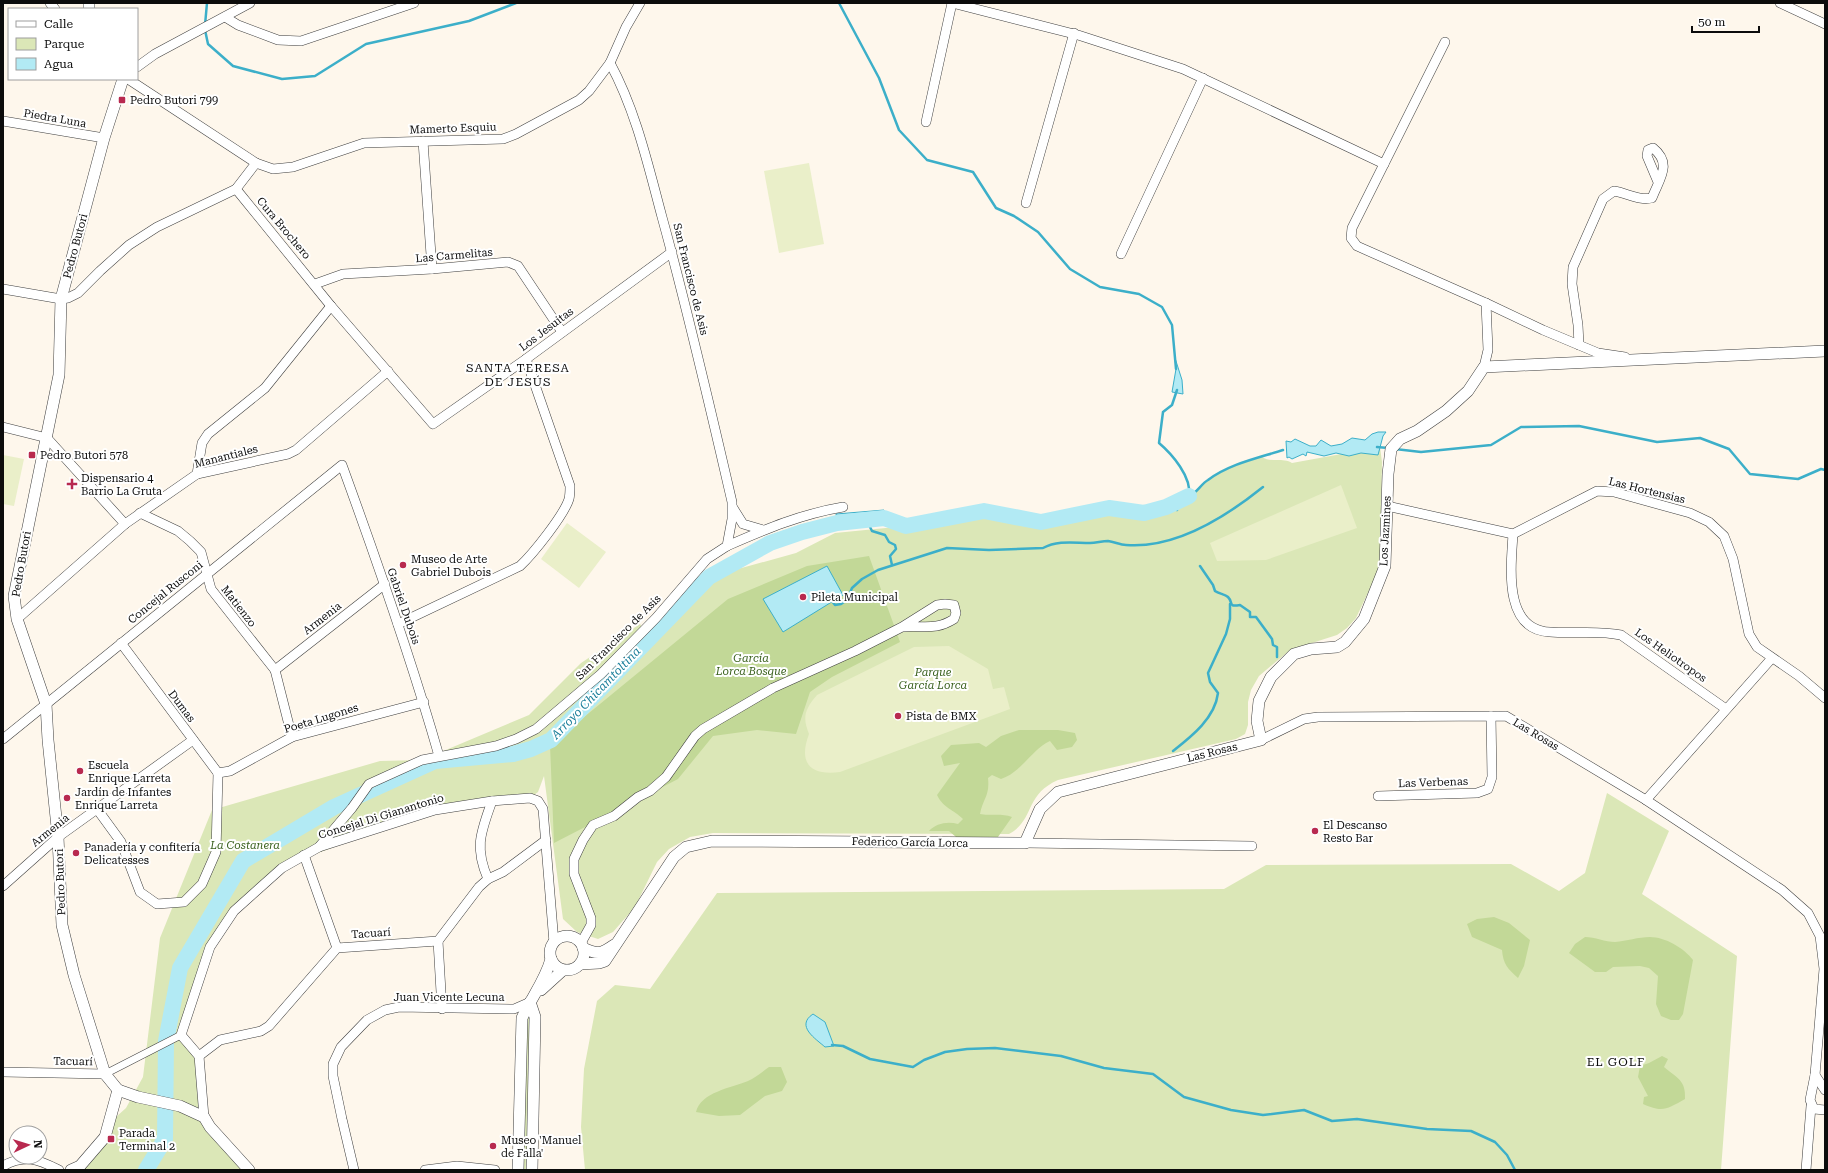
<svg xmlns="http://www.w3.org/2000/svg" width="1828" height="1173" font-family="'Roboto Serif',serif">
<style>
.green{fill:#dbe7b7}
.forest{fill:#c2d897}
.pitch{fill:#eaefc9}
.water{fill:#b2eaf4;stroke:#3cafc9}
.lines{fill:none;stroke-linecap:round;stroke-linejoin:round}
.stream{stroke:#3cafc9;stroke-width:2.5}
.river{stroke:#b2eaf4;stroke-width:16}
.pedestrian-casing{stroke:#3f3f3f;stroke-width:8}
.minor-casing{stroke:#3f3f3f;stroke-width:10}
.tertiary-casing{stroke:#3f3f3f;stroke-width:12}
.pedestrian{stroke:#fff;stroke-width:7}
.minor{stroke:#fff;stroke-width:9}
.tertiary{stroke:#fff;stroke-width:11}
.poi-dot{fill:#b8294f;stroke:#fff;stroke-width:1.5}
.labels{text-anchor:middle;stroke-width:4;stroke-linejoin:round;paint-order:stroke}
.poi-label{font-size:11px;fill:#0c0c0c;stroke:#fff;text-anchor:start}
.street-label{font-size:11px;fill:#0c0c0c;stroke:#fff}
.park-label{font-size:11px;font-style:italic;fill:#3b621f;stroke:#fff}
.neighbourhood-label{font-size:12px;letter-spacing:1px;fill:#0c0c0c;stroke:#fff}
.water-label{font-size:12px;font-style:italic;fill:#1a7e9a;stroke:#fff}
</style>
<rect width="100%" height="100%" fill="#fef7ec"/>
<g class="green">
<path d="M 1380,447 L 1382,462 L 1380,567 L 1356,618 L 1347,628 L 1337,635 L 1290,650 L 1259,676 L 1251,690 L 1248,702 L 1248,725 L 1245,734 L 1236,739 L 1058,780 C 1024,795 1035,820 1009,834 L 713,833 L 690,837 L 669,849 L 657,862 L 635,907 L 613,932 L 598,939 L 577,932 L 563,919 L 544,776 L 538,792 L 530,798 L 435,810 L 288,864 L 219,924 L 181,1035 L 198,1056 L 202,1123 L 244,1170 L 72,1170 L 106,1134 L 116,1117 L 126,1108 L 143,1077 L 160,938 L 212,810 L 380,761 L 422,760 L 529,715 L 581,663 L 640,624 L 649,638 L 640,656 L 709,577 L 796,553 L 835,533 L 906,526 L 984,511 L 1041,522 L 1109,508 L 1144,513 L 1166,507 L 1192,494 L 1207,480 L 1235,465 L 1262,457 C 1271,463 1283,457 1292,463 Z"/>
<path d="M 1607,793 L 1669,831 L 1642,894 L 1737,956 L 1721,1170 L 585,1170 L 581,1127 L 584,1069 L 597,1001 L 615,985 L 650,989 L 717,893 L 1224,889 L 1266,865 L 1511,864 L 1559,891 L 1585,873 Z"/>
<path d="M 530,1002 L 532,1170 L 518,1170 L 522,1018 Z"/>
</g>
<g class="forest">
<path d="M 869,556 L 900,642 L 832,677 L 810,692 L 796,734 L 757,730 L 713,736 L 678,779 L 554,843 L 550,745 L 728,599 L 807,566 Z"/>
<path d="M 1019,730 L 1058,730 L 1075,733 L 1077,740 L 1072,747 L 1057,750 L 1050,741 C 1031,750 1022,772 1001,779 L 992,775 L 988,778 C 990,796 983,798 980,814 C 991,816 1002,813 1012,817 L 998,837 L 991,839 L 956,837 L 949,831 L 929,831 C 936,823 948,821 958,824 L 963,819 C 953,809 944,809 937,795 L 960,763 L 944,766 L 941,756 L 951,745 L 979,743 L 986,747 L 1001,736 Z"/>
<path d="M 1494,917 L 1509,923 L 1530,940 L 1524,966 L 1518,978 C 1508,969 1503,964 1502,950 L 1472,937 L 1467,924 L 1477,919 Z"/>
<path d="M 1585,937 C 1595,937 1605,942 1615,942 C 1627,941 1638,937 1650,937 C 1665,937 1684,948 1693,960 L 1683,1014 L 1679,1020 L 1671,1020 L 1661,1016 L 1656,1004 L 1658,976 L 1649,968 L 1640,966 L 1613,967 L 1606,972 L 1595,972 L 1569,953 L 1575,944 Z"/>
<path d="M 1662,1056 L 1668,1059 L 1664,1067 C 1677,1078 1686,1080 1685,1099 C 1667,1109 1663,1113 1643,1104 L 1644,1097 L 1648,1096 L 1638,1077 L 1640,1066 L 1649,1063 Z"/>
<path d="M 769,1067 L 781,1067 L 787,1082 L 782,1091 L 765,1096 L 740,1115 L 719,1116 L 696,1112 C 701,1092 731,1088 748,1081 C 755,1078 762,1072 769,1067 Z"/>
</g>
<g class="pitch">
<path d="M 809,163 L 824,244 L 779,253 L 764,171 Z"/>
<path d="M 3,455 L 24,459 L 14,506 L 3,504 Z"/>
<path d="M 1341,485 L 1357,528 L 1266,560 L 1217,561 L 1210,543 Z"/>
<path d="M 567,523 L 606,552 L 579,588 L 541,559 Z"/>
<path d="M 949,646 L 988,669 L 993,689 L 1004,687 L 1010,709 L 840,772 C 810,776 798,763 809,734 C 802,717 805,709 817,695 L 914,647 Z"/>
</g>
<g class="water">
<path d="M 1175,358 L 1182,380 L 1183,394 L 1172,392 L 1176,369 Z"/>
<path d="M 1378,432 L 1386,432 L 1383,436 L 1378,455 L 1361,453 L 1349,456 L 1336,453 L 1324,456 L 1307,452 L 1306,456 L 1303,454 L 1292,459 L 1289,457 L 1287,458 L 1286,441 L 1291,442 L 1295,439 L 1310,446 L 1316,446 L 1321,440 L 1331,446 L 1342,444 L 1352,438 L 1365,440 L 1372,434 Z"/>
<path d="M 884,510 L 884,523 L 838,529 L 836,514 Z"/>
<path d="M 827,566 L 843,595 L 783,632 L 763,599 Z"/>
<path d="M 813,1014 L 825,1022 L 834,1046 L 825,1047 C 816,1039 795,1026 813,1014 Z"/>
</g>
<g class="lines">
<g class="stream">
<path d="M 839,3 L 879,78 L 899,130 L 927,160 L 973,172 L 996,208 L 1014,216 L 1038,232 L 1070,269 L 1100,287 L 1139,294 L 1162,307 L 1172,325 L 1176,369"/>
<path d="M 205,25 L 207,3"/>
<path d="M 205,30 L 208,44 L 233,66 L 282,79 L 315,76 L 366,44 L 469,21 L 516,3"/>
<path d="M 1177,390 L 1172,405 L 1163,412 L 1159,443 C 1172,454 1192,477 1189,496"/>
<path d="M 1377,447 L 1388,448"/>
<path d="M 1395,449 L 1421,452 L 1491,445 L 1521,427 L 1579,426 L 1657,442 L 1700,438 L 1729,449 L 1750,474 L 1798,479 L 1821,469 L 1825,470"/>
<path d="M 1189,496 C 1197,493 1201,484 1208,480 C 1229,464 1258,458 1283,450"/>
<path d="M 1166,507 L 1174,506 L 1177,510"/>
<path d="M 868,523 L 872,531 L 885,535 L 889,542 L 895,545 L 896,549 L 890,556 L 892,565"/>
<path d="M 1200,566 L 1213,585 L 1215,591 C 1219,594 1225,594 1228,597 C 1234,603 1227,607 1240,605 L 1250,612 L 1250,617 L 1256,617 L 1272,639 L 1273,645 L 1277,647 L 1277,657"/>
<path d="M 831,600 L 835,605 L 841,604 L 847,600 L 852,588 L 862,579 L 878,570 L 947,548 L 989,550 L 1043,548 C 1058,540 1074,543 1090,543 C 1096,543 1102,541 1108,541 C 1115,542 1120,545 1126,545 C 1175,549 1227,516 1263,487"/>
<path d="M 1173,751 C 1192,736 1215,718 1218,693 L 1210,682 L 1208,673 L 1226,634 L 1230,619 L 1230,604"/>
<path d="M 832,1045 L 843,1046 L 870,1059 L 913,1067 L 924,1060 L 945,1052 L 967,1049 L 995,1048 L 1061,1056 L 1104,1068 L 1153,1074 L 1184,1097 L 1231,1110 L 1263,1115 L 1304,1110 L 1332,1121 L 1357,1119 L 1427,1129 L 1471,1131 L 1495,1142 L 1507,1155 L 1515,1170"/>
</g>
<path class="river" d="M 146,1170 L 165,1139 L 166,1041 L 180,968 L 243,861 L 334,807 L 435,761 L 513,754 L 531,749 L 551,740 L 709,577 L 770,543 L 802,532 L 837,523 L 884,518 L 906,526 L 984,511 L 1041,522 L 1109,508 L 1144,513 L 1166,507 L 1189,496"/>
<defs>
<path id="pedestrian" d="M 105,1074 L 181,1035"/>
<g id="minor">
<path d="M 50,3 L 55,9"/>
<path d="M 952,3 L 1078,35 L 1183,69 L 1384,164"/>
<path d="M 1780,3 L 1825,24"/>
<path d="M 225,17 L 238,25 L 278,40 L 301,41 L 414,3"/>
<path d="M 1445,42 L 1352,228 L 1351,238 L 1357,246 L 1486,303 L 1543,330 L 1598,353 L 1625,357"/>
<path d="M 137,67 L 155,54 L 250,3"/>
<path d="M 128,79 L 256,163 L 236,189 L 331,306 L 433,424 L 526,359 L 672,252"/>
<path d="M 3,121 L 104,138"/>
<path d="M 926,122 L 952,3"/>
<path d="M 423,141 L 432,269"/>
<path d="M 256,163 L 273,169 L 293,167 L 364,143 L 503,139 L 516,134 L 579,100 L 589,91 L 610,63 L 626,27 L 640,3"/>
<path d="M 1026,203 L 1074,33"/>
<path d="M 1121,254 L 1203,78"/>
<path d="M 315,284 L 343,274 L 432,269 L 508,262 L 518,266 L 562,332"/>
<path d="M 3,289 L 61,299 L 68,298 L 78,293 L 100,271 L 129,245 L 157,227 L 236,189"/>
<path d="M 1579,345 L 1578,325 L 1572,284 L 1573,267 L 1603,199 L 1614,191 C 1627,193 1639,201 1652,198 C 1659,179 1673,164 1653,148 L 1648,150 L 1647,156 L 1658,182"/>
<path d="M 1484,367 L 1488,350 L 1486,303"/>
<path d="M 3,427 L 47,438 L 125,524"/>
<path d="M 197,474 L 202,443 L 208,434 L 265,388 L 331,306"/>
<path d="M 1387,506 L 1513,534 L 1597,491 L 1614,492 L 1690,513 L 1709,522 L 1724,536 L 1733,559 L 1749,634 L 1757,647 L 1799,676 L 1825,698"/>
<path d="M 733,508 L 743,524 L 763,530"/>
<path d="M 140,513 L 178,531 L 190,541 L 201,552 L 211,589 L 275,670 L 292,737"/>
<path d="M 1513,534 C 1511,567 1503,630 1550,632 C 1574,634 1598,630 1621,635 L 1726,709"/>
<path d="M 727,546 C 766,529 801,514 843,507"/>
<path d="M 17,619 L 125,524 L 197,474 L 288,454 L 296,450 L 388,371"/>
<path d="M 398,624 L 520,566 C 533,554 564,515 569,499 C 570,495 570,490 570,486 L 526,359"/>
<path d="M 121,643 L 218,773 L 230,771 L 292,737 L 424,702"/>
<path d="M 275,670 L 385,584"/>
<path d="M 3,739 L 342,465 C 377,561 411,658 439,756"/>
<path d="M 1261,740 L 1304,719 L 1318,717 L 1506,716 L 1646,800 L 1782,890 L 1808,913 L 1820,936 L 1824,969 L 1815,1075 L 1810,1100 L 1814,1109 L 1825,1110"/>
<path d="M 1378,796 L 1477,793 L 1488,789 L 1492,777 L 1491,716"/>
<path d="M 1646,800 L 1772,658"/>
<path d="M 97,809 L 121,842 L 140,892 L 157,904 L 184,902 L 202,884 L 216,852 L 218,773"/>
<path d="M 1025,843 L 1252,846"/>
<path d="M 319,847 L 352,808 L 369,784 L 422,760 L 496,746 L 516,739 L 536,729 L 601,674 L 656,618 L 707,559 L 727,546 L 732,519 L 732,502 C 710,407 688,311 662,217 C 648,165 636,111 610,63"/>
<path d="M 304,855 L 337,948"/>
<path d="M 488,879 C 474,847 481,832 492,801"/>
<path d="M 3,886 L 58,837 L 193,740"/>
<path d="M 438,941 L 442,1009"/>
<path d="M 581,943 L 591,925 L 591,918 L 574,874 L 574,859 L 583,840 L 593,825 L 614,816 L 638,797 L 650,791 L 666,777 L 695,736 L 703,729 L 773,688 L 855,651 L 902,627 L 937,605 L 945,604 L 954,605 L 956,613 L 954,619 C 935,631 924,625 902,627"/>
<path d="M 199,1056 L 220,1040 L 261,1031 L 269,1026 L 337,948 L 438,941 L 479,887 L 488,879 L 503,872 L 546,840"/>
<path d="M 3,1072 L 105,1074"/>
<path d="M 1815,1075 L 1825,1090"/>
<path d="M 204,1117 L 199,1056 L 181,1035 L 210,947 L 234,911 L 282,868 L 319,847 L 435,810 L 492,801 L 530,798 L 538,801 L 543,809 L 554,943"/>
<path d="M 3,1166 C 25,1154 38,1159 59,1170"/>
<path d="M 354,1170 L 342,1119 L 333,1076 L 333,1064 L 341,1047 L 367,1020 L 385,1010 L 399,1007 L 514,1009 L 530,1002"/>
<path d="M 425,1170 L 457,1166 L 495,1170"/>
<path d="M 1806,1170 L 1811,1106"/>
</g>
<g id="tertiary">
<path d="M 89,9 L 89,3"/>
<circle cx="567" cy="953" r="17"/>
<path d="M 583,948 C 598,955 601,954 614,945"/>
<path d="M 580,964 L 599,963 L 605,961 L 674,857 L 686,847 L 712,841 L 1025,843 L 1040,809 L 1058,792 L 1261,740 L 1257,721 L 1259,701 L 1271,677 L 1294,654 L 1311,649 L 1337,647 L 1345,642 L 1364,619 L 1385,566 L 1388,474 L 1391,449 L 1400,439 L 1417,431 L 1446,411 L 1468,391 L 1484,367 L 1825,351"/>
<path d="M 541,990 L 563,970"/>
<path d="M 530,1002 L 535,1017 L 532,1170"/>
<path d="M 118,1090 L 105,1074 L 74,975 L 62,925 L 58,837 L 48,740 L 46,704 L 17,619 L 14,596 L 59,375 L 61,299 L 104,138 L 123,79"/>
<path d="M 118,1090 L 138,1097 L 180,1106 L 204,1117 L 210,1127 L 249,1170"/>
<path d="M 71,1170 L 80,1166 L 105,1137 L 118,1090"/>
<path d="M 518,1170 L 522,1018 C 531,998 545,981 551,959"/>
</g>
</defs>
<use href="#pedestrian" class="pedestrian-casing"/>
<use href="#minor" class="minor-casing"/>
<use href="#tertiary" class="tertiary-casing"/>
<use href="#pedestrian" class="pedestrian"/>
<use href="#minor" class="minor"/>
<use href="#tertiary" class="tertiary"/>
</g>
<g class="poi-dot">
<rect x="118" y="96" width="8" height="8" rx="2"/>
<rect x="28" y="451" width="8" height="8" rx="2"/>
<path d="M70 478h4v4h4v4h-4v4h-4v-4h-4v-4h4z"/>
<circle cx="403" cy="565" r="4"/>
<circle cx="803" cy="597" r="4"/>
<circle cx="898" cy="716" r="4"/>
<circle cx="80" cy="771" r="4"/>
<circle cx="67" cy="798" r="4"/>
<circle cx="1315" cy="831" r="4"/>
<circle cx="76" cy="853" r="4"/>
<rect x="107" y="1135" width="8" height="8" rx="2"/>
<circle cx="493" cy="1146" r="4"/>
</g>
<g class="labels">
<g class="poi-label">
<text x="130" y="104">Pedro Butori 799</text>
<text x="40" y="459">Pedro Butori 578</text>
<text x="81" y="482">Dispensario 4<tspan x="81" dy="13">Barrio La Gruta</tspan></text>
<text x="411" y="563">Museo de Arte<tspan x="411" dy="13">Gabriel Dubois</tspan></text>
<text x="811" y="601">Pileta Municipal</text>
<text x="906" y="720">Pista de BMX</text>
<text x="88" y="769">Escuela<tspan x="88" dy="13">Enrique Larreta</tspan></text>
<text x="75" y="796">Jardín de Infantes<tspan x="75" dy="13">Enrique Larreta</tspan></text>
<text x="1323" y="829">El Descanso<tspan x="1323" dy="13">Resto Bar</tspan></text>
<text x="84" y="851">Panadería y confitería<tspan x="84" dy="13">Delicatesses</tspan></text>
<text x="119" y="1137">Parada<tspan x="119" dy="13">Terminal 2</tspan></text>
<text x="501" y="1144">Museo 'Manuel<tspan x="501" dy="13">de Falla'</tspan></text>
</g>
<g class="street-label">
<text transform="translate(55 118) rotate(10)" y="4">Piedra Luna</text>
<text transform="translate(453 128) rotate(-2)" y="4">Mamerto Esquiu</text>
<text transform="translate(284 228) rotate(50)" y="4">Cura Brochero</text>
<text transform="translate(75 246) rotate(-75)" y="4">Pedro Butori</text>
<text transform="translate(454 255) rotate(-5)" y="4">Las Carmelitas</text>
<text transform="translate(691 279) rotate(76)" y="4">San Francisco de Asis</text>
<text transform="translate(546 329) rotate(-37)" y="4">Los Jesuitas</text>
<text transform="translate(226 456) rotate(-14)" y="4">Manantiales</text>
<text transform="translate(1647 490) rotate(14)" y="4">Las Hortensias</text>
<text transform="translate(1385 531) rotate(-87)" y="4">Los Jazmines</text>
<text transform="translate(21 564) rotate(-80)" y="4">Pedro Butori</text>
<text transform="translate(165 592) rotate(-39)" y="4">Concejal Rusconi</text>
<text transform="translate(239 606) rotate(52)" y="4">Matienzo</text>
<text transform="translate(404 606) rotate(71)" y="4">Gabriel Dubois</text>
<text transform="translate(322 618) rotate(-38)" y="4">Armenia</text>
<text transform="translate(618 637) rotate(-45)" y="4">San Francisco de Asis</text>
<text transform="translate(1671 655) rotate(35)" y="4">Los Heliotropos</text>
<text transform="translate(182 706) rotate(53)" y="4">Dumas</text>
<text transform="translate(321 718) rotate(-17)" y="4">Poeta Lugones</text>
<text transform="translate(1536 734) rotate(31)" y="4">Las Rosas</text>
<text transform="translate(1212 752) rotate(-14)" y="4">Las Rosas</text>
<text transform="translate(1433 782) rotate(-2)" y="4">Las Verbenas</text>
<text transform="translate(381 816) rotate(-17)" y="4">Concejal Di Gianantonio</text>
<text transform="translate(50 830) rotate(-39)" y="4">Armenia</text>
<text transform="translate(910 842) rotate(1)" y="4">Federico García Lorca</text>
<text transform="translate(60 882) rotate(-92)" y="4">Pedro Butori</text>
<text transform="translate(371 933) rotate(-4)" y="4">Tacuarí</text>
<text x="449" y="1001">Juan Vicente Lecuna</text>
<text transform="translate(73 1061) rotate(1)" y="4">Tacuarí</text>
</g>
<g class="park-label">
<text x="751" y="662">García<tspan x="751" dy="13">Lorca Bosque</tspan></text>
<text x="933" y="676">Parque<tspan x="933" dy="13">García Lorca</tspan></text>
<text x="245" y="849">La Costanera</text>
</g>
<g class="neighbourhood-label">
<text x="518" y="372">SANTA TERESA<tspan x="518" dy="14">DE JESÚS</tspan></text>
<text x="1616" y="1066">EL GOLF</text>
</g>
<g class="water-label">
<text transform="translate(596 693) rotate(-46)" y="4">Arroyo Chicamtoltina</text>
</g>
</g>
<rect width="1828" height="1173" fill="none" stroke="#0c0c0c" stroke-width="8"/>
<rect x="8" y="8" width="130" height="72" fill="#ffffff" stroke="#9e9e9e"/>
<rect x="16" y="21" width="20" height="6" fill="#ffffff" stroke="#9e9e9e"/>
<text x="44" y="28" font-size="12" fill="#0c0c0c">Calle</text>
<rect x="16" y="38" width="20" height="12" fill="#dbe7b7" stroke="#9e9e9e"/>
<text x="44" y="48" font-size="12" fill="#0c0c0c">Parque</text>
<rect x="16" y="58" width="20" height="12" fill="#b2eaf4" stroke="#9e9e9e"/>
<text x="44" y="68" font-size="12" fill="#0c0c0c">Agua</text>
<g transform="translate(28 1145) rotate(86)"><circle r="19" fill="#ffffff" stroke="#9e9e9e"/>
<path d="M0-3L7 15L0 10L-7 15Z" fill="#b8294f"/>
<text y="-6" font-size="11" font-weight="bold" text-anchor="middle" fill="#0c0c0c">N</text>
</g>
<path d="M1692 26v6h67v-6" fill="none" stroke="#0c0c0c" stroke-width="2"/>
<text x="1698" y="26" font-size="12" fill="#0c0c0c" stroke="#ffffff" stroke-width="3" paint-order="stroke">50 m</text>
</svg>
